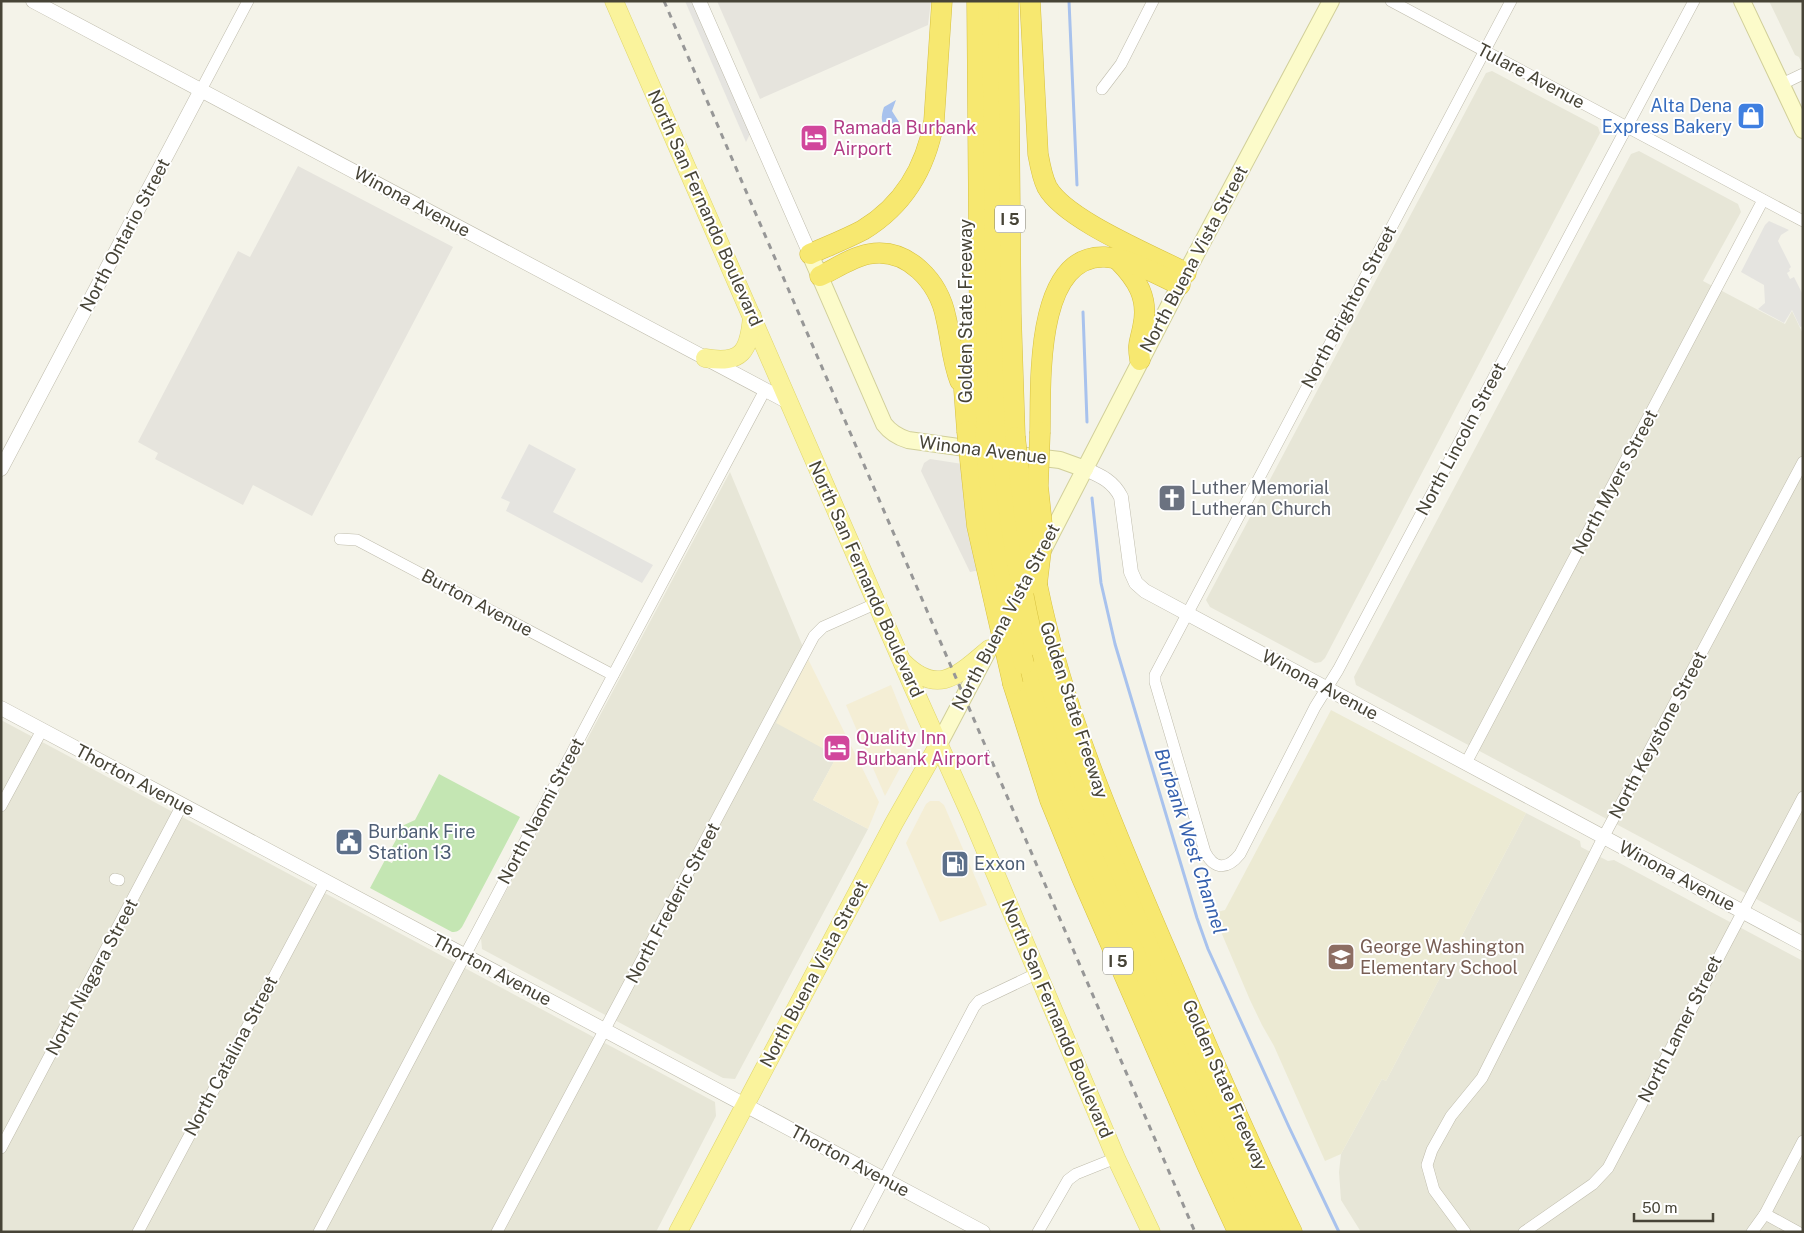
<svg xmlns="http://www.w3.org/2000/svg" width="1804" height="1233" font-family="'Public Sans',sans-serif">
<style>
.residential{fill:#e7e6d7}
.commercial{fill:#f4eed5}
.industrial{fill:#e6e4dd}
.education{fill:#ecead3}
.green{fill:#c4e6b3}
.parking{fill:#e5e4e0}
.water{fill:#a8c2ed}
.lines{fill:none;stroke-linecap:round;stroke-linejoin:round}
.stream{stroke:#a8c2ed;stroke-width:3}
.minor-casing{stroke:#bfbcac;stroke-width:12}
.tertiary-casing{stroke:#bfbcac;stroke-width:15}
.secondary-casing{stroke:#d1cf9a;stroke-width:18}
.primary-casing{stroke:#dfd56c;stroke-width:19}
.motorway-casing{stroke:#d6c040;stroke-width:21}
.minor{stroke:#fff;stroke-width:11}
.tertiary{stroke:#fff;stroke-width:14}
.secondary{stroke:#fcfbca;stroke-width:16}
.primary{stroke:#faf39c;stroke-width:18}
.motorway{stroke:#f7e870;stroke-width:20}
.rail{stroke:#979797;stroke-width:3;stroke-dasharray:6 6;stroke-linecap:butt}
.motorway-bridge-casing{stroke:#d6c040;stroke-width:21;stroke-linecap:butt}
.motorway-bridge{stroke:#f7e870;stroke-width:20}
.labels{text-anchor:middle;stroke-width:4;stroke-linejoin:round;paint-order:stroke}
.shield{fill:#fff;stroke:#7e7c73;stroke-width:1}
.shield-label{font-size:16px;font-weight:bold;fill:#474437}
.street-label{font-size:18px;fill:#474437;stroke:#fff}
.shop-label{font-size:18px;fill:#366cbe;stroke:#fff;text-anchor:end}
.hotel-label{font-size:18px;fill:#b23c85;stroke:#fff;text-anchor:start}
.worship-label{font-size:18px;fill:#5b616d;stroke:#fff;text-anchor:start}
.service-label{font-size:18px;fill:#4e5e75;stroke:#fff;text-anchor:start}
.education-label{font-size:18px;fill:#785e54;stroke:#fff;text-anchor:start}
.water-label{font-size:19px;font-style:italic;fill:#3560ae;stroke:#fff}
</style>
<rect width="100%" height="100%" fill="#f4f3e9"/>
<g class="residential">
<path d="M 1769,1 L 1803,1 L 1803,66 L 1799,57 L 1795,55 Z"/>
<path d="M 1492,71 L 1598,127 L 1600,133 L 1325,658 L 1321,662 L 1315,663 L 1210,607 L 1206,600 L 1486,73 Z"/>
<path d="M 1639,151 L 1738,204 L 1741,212 L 1703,281 L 1785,324 L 1792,311 L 1803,334 L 1803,924 L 1356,685 L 1354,677 L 1631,154 Z"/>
<path d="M 730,472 L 808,659 L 837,756 L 813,800 L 868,829 L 735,1079 L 723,1078 L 482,949 L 481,938 Z"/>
<path d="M 1,720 L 715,1102 L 716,1116 L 656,1232 L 1,1232 Z"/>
<path d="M 1526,813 L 1580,841 L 1581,847 L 1608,861 L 1614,860 L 1803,961 L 1803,1232 L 1361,1232 L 1341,1200 L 1339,1172 L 1341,1154 L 1382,1079 L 1386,1081 Z"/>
</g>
<g class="commercial">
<path d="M 808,659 L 879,802 L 868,829 L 813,800 L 837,756 L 776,723 Z"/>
<path d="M 891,685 L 914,742 L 885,796 L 846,705 Z"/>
<path d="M 930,801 L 939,801 L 944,805 L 987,905 L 940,922 L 906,843 L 926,804 Z"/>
</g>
<g class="industrial">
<path d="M 717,1 L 931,1 L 928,25 L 760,99 Z"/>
<path d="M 298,166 L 453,247 L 312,516 L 253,485 L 243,505 L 155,459 L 158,453 L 138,442 L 238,251 L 250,257 Z"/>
<path d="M 930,459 L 1022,473 L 1004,565 L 970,572 L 921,471 L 924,463 Z"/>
</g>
<path class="education" d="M 1331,710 L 1526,813 L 1386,1081 L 1382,1079 L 1341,1154 L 1325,1161 L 1274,1046 L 1262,1025 L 1250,1000 L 1213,913 L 1225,910 Z"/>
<path class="green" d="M 439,774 L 520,817 L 462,927 C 459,931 457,932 452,932 L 370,888 L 385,860 L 392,863 L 397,853 L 391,849 L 404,825 L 415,820 Z"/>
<g class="parking">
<path d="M 685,1 L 696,1 L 752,130 L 746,142 Z"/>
<path d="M 1769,221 L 1789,230 L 1781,235 L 1778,241 L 1791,267 L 1789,269 L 1790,271 L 1787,273 L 1790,279 L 1794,277 L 1803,295 L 1803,326 L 1800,327 L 1792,310 L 1784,323 L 1758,309 L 1765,303 L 1764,285 L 1741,272 L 1765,225 Z"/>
<path d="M 529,444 L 576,469 L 553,512 L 653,565 L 642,583 L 506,511 L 510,502 L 501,498 Z"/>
</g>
<path class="water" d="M 896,100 L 892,111 L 899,122 L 894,131 L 888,130 C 880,123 881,116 884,107 Z"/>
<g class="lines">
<g class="stream">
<path d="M 1069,1 L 1077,185"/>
<path d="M 1083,312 L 1087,422"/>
<path d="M 1092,498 L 1101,583 L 1115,644 L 1197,918 L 1208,949 L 1289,1127 L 1339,1232"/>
</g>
<defs>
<g id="minor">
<path d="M 1391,1 L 1803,221"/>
<path d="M 1511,1 L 1155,675 L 1155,682 L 1205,852 C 1215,871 1228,869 1240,854 L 1315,707 L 1338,670 L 1694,1"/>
<path d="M 1782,84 L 1803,74"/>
<path d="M 1102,89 L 1121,64 L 1153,1"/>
<path d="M 201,90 L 248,1"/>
<path d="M 340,539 L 357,540 L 613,675"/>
<path d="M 1466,763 L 1763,200"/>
<path d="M 1,806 L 42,730"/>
<path d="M 115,879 L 119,880"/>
<path d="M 1,1148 L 182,805"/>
<path d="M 1765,1214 L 1798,1232"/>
<path d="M 138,1232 L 325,881"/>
<path d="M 319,1232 L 594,711 L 765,390"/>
<path d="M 497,1232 L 814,636 L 823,627 L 877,603"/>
<path d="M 856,1232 L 974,1007 L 979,1001 L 1038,973"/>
<path d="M 1038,1232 L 1068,1180 L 1076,1174 L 1116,1158"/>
<path d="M 1465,1232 L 1434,1190 L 1427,1165 L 1432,1150 L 1451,1116 L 1482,1078 L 1604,836 L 1803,462"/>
<path d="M 1524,1232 L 1593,1184 L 1608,1168 L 1803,797"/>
<path d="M 1752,1232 L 1765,1214 L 1803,1141"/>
</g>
<g id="tertiary">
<path d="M 33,1 L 790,403"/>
<path d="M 699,1 L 810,254"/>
<path d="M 1,469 L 201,90"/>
<path d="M 1085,469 C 1101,476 1113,481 1121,497 L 1131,572 L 1136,583 L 1145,591 L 1803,944"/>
<path d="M 1,708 L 983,1232"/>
</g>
<g id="secondary">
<path d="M 1742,1 L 1803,130"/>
<path d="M 810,254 L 884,424 C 891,433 898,437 908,440 L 980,450"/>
<path d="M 1026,456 L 1060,460 L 1085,469"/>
<path d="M 1043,550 L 1186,273 L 1331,1"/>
<path d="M 939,744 L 988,651"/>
</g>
<g id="primary">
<path d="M 614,1 L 913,687 L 971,816 L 1116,1158 L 1151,1232"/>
<path d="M 705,358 C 742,364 749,352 752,316"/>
<path d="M 903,662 C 938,697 958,675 989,649"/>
<path d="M 678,1232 L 894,823 L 939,744"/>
</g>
<g id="motorway">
<path d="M 977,1 L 980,369 L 985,433"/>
<path d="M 992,1 C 994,146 994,290 999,435"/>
<path d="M 1008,1 L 1011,314 L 1015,437"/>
<path d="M 1030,1 L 1038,154 C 1040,165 1042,177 1047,187 C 1065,220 1152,255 1186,273"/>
<path d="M 810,254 C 828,246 846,239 863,230 C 904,205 926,167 934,121 L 942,1"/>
<path d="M 1118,260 C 1137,279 1149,298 1143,326 C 1140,343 1137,342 1140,360"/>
<path d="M 820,276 C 835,269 852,257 869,254 C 908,247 939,282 946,318 C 951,339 952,361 960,381"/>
<path d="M 967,348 L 967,368 L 964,390 L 967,431"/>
<path d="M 1040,432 C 1041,386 1034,254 1105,257 C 1131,259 1156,274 1180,285"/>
<path d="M 1037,584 C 1063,712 1113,827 1164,946 C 1205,1042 1246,1138 1292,1232"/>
<path d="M 1034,645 L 1070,762 L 1209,1089 L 1273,1232"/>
<path d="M 1024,664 C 1051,770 1098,869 1141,968 C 1179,1056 1214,1146 1257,1232"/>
<path d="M 1013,684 L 1050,800 L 1081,876 L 1207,1165 L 1238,1232"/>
</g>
</defs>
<use href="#minor" class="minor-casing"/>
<use href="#tertiary" class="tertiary-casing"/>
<use href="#secondary" class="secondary-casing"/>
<use href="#primary" class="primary-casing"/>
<use href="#motorway" class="motorway-casing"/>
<use href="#minor" class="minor"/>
<use href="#tertiary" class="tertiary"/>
<use href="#secondary" class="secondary"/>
<use href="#primary" class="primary"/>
<use href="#motorway" class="motorway"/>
<path class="rail" d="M 664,1 L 1195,1232"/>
<defs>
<g id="motorway-bridge">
<path d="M 967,431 L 977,526 L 1013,684"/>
<path d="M 985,433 C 990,512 1005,588 1024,664"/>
<path d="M 999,435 C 1007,507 1018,575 1034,645"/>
<path d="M 1015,437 L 1025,520 L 1033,565"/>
<path d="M 1037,584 L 1043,534 L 1038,486 L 1040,432"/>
</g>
</defs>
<use href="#motorway-bridge" class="motorway-bridge-casing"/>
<use href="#motorway-bridge" class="motorway-bridge"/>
</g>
<defs>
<symbol id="shop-square" viewBox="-11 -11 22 22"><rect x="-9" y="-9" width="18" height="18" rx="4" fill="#3f7fe0" stroke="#fff"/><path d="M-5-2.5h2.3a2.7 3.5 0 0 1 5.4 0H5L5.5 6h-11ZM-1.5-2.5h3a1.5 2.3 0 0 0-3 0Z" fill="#fff"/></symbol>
<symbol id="hotel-square" viewBox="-11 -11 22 22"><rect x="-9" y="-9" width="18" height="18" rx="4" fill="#d1479c" stroke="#fff"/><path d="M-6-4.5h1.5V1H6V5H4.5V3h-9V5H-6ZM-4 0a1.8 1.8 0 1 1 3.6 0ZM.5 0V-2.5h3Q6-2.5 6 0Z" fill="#fff"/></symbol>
<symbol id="church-square" viewBox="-11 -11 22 22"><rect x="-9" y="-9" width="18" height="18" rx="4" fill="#6b7280" stroke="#fff"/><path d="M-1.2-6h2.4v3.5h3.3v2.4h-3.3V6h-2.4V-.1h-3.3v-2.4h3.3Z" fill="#fff"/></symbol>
<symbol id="civic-square" viewBox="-11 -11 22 22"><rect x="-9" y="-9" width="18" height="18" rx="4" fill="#5c6f8a" stroke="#fff"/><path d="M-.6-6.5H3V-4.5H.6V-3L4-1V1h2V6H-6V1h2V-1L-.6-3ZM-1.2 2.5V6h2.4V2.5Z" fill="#fff"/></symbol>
<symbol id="fuel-square" viewBox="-11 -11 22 22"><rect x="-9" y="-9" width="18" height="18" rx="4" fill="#5c6f8a" stroke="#fff"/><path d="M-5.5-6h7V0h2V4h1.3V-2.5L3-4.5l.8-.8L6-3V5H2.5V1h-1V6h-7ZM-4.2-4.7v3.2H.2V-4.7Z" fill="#fff"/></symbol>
<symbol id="school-square" viewBox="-11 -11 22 22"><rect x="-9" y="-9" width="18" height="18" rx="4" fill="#8d6e63" stroke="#fff"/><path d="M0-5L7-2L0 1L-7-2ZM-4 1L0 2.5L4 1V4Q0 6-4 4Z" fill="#fff"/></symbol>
</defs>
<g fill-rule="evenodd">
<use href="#shop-square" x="1735" y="100" width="32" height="32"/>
<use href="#hotel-square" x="798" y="122" width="32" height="32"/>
<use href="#church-square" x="1156" y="482" width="32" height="32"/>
<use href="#hotel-square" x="821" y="732" width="32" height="32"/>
<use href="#civic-square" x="333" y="826" width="32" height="32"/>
<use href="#fuel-square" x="939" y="848" width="32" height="32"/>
<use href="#school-square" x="1325" y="941" width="32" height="32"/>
</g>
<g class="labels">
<g class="shield">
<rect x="995" y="205.5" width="30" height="27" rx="4"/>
<rect x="1103" y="947.5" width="30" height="27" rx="4"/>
</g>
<g class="shield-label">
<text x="1010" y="225">I 5</text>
<text x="1118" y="967">I 5</text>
</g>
<g class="street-label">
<text transform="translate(1531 76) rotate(28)" y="6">Tulare Avenue</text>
<text transform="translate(412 202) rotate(28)" y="6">Winona Avenue</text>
<text transform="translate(705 208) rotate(66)" y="6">North San Fernando Boulevard</text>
<text transform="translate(125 235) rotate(-62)" y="6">North Ontario Street</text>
<text transform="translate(1194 259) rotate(-62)" y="6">North Buena Vista Street</text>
<text transform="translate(1349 307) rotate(-62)" y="6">North Brighton Street</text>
<text transform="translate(966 311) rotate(-90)" y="6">Golden State Freeway</text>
<text transform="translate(1461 439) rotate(-62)" y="6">North Lincoln Street</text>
<text transform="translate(983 450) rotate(7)" y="6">Winona Avenue</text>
<text transform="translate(1615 482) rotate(-62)" y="6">North Myers Street</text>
<text transform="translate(866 579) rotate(66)" y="6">North San Fernando Boulevard</text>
<text transform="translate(477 603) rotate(28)" y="6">Burton Avenue</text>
<text transform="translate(1006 617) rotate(-62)" y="6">North Buena Vista Street</text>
<text transform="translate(1320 685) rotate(28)" y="6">Winona Avenue</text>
<text transform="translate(1074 710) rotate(72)" y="6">Golden State Freeway</text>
<text transform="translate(1658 735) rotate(-62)" y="6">North Keystone Street</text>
<text transform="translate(135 780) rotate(28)" y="6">Thorton Avenue</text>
<text transform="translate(541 811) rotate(-62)" y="6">North Naomi Street</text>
<text transform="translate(1677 876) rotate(28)" y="6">Winona Avenue</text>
<text transform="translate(673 903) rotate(-62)" y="6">North Frederic Street</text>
<text transform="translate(492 970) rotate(28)" y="6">Thorton Avenue</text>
<text transform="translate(814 974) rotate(-62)" y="6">North Buena Vista Street</text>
<text transform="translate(92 977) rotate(-62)" y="6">North Niagara Street</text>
<text transform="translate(1057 1019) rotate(67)" y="6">North San Fernando Boulevard</text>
<text transform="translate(1680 1029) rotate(-63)" y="6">North Lamer Street</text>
<text transform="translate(231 1056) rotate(-62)" y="6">North Catalina Street</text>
<text transform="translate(1225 1085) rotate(66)" y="6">Golden State Freeway</text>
<text transform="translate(850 1161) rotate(28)" y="6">Thorton Avenue</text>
</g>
<g class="shop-label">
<text x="1732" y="112">Alta Dena<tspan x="1732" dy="21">Express Bakery</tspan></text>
</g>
<g class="hotel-label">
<text x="833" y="134">Ramada Burbank<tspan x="833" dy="21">Airport</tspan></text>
<text x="856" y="744">Quality Inn<tspan x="856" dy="21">Burbank Airport</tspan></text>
</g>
<g class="worship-label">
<text x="1191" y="494">Luther Memorial<tspan x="1191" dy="21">Lutheran Church</tspan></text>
</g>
<g class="service-label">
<text x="368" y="838">Burbank Fire<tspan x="368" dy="21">Station 13</tspan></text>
<text x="974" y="870">Exxon</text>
</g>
<g class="education-label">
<text x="1360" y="953">George Washington<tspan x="1360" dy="21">Elementary School</tspan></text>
</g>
<g class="water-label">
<text transform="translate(1191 841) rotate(72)" y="7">Burbank West Channel</text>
</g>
</g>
<rect width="1804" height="1233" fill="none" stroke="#474437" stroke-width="5"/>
<path d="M1634 1213v8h79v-8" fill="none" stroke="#474437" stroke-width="2.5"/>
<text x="1642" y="1213" font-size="15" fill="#474437" stroke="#ffffff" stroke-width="4" paint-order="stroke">50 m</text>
</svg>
